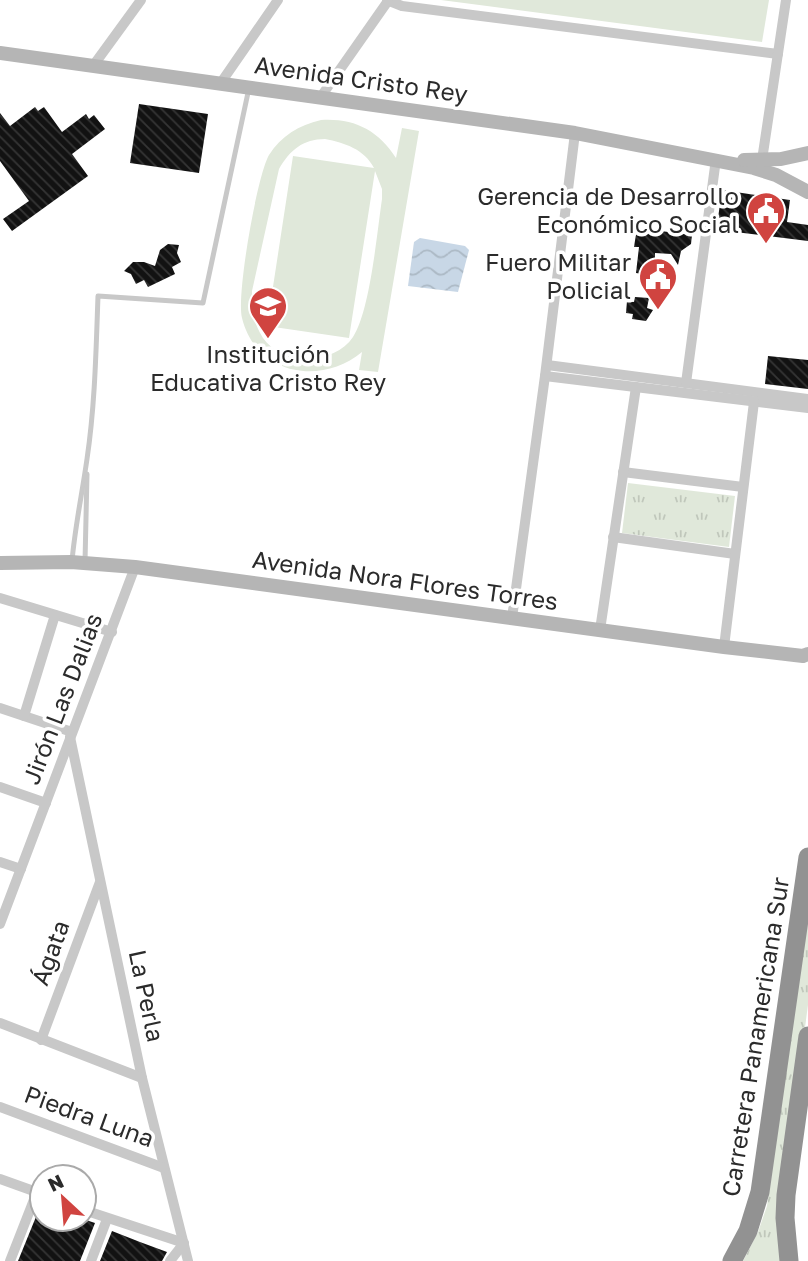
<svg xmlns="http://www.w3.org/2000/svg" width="808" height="1261" font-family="'Golos Text',sans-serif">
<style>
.grass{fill:url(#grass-tufts)}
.garden{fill:#e0e8da;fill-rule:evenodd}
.water{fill:url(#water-waves)}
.building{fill:url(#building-back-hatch)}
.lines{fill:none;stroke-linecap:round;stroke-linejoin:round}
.lane{stroke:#c8c8c8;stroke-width:5}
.street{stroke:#c8c8c8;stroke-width:10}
.secondary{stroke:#b5b5b5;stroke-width:14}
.highway{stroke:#929292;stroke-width:19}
.labels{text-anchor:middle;stroke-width:7;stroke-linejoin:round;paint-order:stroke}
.street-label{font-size:24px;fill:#2b2b2b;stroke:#fff}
.poi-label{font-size:24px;fill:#2b2b2b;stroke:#fff;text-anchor:end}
</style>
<defs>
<pattern id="grass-tufts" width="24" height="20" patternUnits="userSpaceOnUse" patternTransform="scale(1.75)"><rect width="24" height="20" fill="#e0e8da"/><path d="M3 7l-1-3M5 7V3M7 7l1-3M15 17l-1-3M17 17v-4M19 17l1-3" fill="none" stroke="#c0c7bb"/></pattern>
<pattern id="water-waves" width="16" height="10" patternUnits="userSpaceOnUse" patternTransform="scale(1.75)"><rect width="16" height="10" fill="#c8d7e6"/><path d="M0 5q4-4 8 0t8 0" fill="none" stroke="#acb9c5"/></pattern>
<pattern id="building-back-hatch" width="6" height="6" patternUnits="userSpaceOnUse" patternTransform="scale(1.75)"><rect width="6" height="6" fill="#121212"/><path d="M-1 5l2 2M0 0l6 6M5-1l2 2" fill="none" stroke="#353535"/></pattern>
</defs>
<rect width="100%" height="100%" fill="#fff"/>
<g class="grass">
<path d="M 628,483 L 735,496 L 729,547 L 622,533 Z"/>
<path d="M 808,914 L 808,1005 L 778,1225 L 783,1261 L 743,1261 L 758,1232 L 767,1206 Z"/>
</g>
<g class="garden">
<path d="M 441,0 L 769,0 L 762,42 Z"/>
<path d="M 321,120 C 354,118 378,130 396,158 L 402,128 L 419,131 L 378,372 L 359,370 L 362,352 C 321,386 256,375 242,318 C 236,296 257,176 269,155 C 281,136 299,125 321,120 ZM 325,139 C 345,143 364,149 374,168 L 293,156 L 267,326 L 349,338 L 375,171 L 382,189 L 382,199 C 377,233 370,311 353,337 C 335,365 282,366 263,338 C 253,323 252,309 252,291 L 279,169 C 290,150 303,139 325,139 Z"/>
</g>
<path class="water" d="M 420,238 L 465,246 L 469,250 L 458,292 L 408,286 L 414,242 Z"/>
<g class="building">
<path d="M 139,104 L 208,114 L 199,173 L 130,163 Z"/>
<path d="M 35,107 L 38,111 L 44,107 L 62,132 L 86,114 L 89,119 L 94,115 L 105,129 L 72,154 L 88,176 L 12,231 L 3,219 L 29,201 L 0,161 L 0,113 L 10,126 Z"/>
<path d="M 722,190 L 790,200 L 787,222 L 808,225 L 808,241 L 727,231 L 729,219 L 718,218 Z"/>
<path d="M 637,228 L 692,235 L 691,244 L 681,251 L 678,265 L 671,254 L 655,253 L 655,266 L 650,270 L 649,275 L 636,273 L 639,247 L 634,247 Z"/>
<path d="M 168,244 L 179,245 L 177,253 L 181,262 L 172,267 L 175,274 L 148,287 L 144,280 L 136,284 L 131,274 L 124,271 L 133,262 L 144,262 L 155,266 L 160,250 Z"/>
<path d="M 635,297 L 649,298 L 647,308 L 653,310 L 646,321 L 632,319 L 633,314 L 626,313 L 627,301 L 634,302 Z"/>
<path d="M 768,356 L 808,360 L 808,389 L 765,384 Z"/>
<path d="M 42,1202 L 42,1219 L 83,1219 L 95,1223 L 80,1261 L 18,1261 Z"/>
<path d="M 112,1231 L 140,1242 L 167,1252 L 162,1261 L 100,1261 Z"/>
</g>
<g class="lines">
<g class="lane">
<path d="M 72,561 C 75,527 82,494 87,459 C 95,405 96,351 98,296 L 203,303 L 249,88"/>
<path d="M 85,562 L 87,474"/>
</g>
<g class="street">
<path d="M 387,0 L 402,6 L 778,54"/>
<path d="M 93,66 L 141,0"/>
<path d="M 220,84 L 278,0"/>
<path d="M 320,98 L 388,1"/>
<path d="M 762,160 L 786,0"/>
<path d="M 547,365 L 808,399"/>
<path d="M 545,376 L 808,408"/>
<path d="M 686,383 L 716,159"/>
<path d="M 623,472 L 743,487"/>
<path d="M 613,537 L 735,554"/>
<path d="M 0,598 L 112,632"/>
<path d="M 512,618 L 545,376 L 575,133"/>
<path d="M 600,630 L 636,387"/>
<path d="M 724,647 L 754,402"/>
<path d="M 0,708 L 72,732"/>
<path d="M 24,716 L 55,615"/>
<path d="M 70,737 L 142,1078 L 188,1261"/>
<path d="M 0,787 L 46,803"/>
<path d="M 0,862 L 21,869"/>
<path d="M 0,924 L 135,567"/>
<path d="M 0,1023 L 142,1078"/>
<path d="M 41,1040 L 100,882"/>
<path d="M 0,1107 L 164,1168"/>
<path d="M 0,1179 L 42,1194"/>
<path d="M 84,1210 L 184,1243 L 170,1261"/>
<path d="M 10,1261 L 37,1192"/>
<path d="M 91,1261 L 107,1219"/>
</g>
<g class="secondary">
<path d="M 0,53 L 575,133 L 754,168 L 776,175 L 808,192"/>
<path d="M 744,160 L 781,159 L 808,153"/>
<path d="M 0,563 L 71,562 L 135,567 L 724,647 L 803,656 L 808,654"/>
</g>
<g class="highway">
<path d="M 732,1261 L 748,1231 L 760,1192 L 808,857"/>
<path d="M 789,1261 L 785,1218 L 786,1195 L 808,1036"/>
</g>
</g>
<defs>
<symbol id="civic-pin" viewBox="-11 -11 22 30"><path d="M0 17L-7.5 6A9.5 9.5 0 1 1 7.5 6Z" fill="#d04440" stroke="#fff"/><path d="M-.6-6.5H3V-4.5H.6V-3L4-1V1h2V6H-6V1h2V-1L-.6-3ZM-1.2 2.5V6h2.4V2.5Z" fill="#fff"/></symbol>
<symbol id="school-pin" viewBox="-11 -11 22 30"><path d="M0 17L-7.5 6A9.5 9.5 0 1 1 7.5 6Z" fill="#d04440" stroke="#fff"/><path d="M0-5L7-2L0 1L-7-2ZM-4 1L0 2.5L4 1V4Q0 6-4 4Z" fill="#fff"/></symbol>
</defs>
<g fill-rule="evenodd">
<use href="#civic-pin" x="744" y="189" width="44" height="60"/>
<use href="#civic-pin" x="636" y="255" width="44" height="60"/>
<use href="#school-pin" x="246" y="284" width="44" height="60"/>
</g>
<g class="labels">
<g class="street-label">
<text transform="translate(361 80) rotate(8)" y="8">Avenida Cristo Rey</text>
<text transform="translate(405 581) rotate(8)" y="8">Avenida Nora Flores Torres</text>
<text transform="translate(63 699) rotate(-69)" y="8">Jirón Las Dalias</text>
<text transform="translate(51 953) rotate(-70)" y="8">Ágata</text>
<text transform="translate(146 996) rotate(78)" y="8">La Perla</text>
<text transform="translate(756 1037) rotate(-81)" y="8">Carretera Panamericana Sur</text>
<text transform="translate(89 1117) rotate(20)" y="8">Piedra Luna</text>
</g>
<g class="poi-label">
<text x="739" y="205">Gerencia de Desarrollo<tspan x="739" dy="28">Económico Social</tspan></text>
<text x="631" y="271">Fuero Militar<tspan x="631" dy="28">Policial</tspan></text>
<text x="268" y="363" text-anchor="middle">Institución<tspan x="268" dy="28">Educativa Cristo Rey</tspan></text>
</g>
</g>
<g transform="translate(63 1198) rotate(334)"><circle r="33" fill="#ffffff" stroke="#aaaaaa" stroke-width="2"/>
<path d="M0-5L12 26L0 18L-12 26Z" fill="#d04440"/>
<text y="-10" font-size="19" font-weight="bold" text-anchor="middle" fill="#2b2b2b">N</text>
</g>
</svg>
